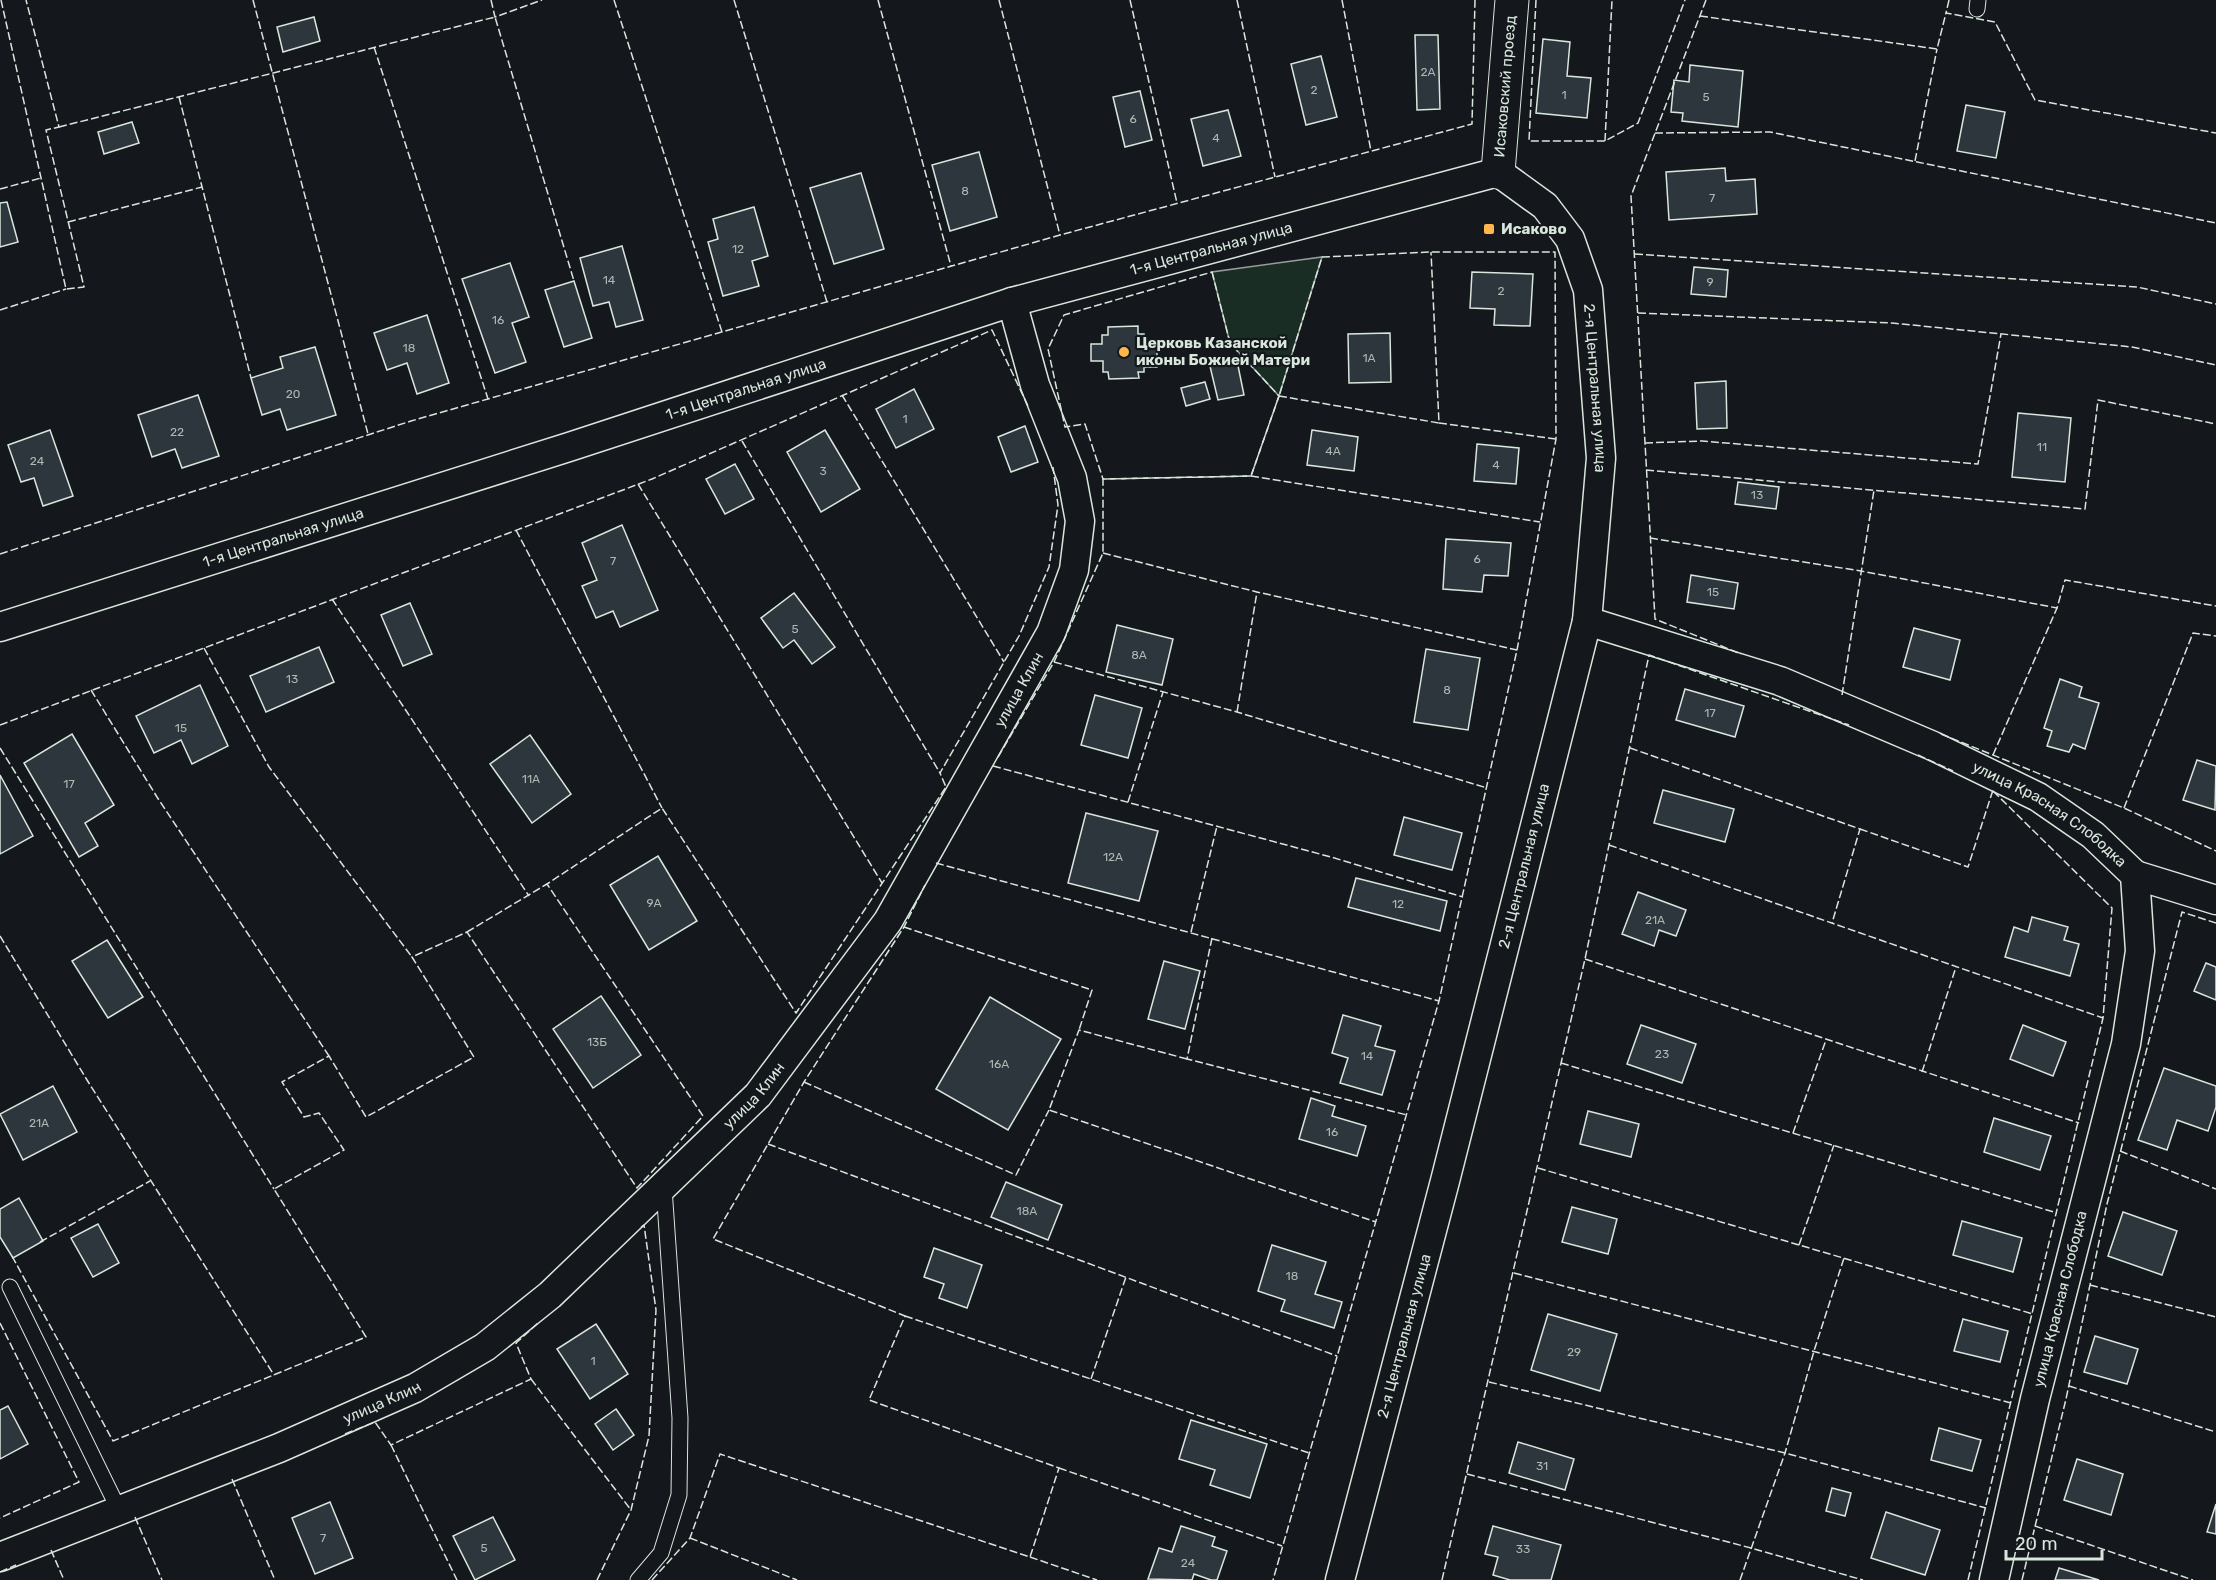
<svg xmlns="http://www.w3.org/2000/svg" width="2216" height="1580" font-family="Rubik,sans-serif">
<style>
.green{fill:#1a2d24;stroke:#939e99;stroke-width:1.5}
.building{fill:#2c363c;stroke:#d8e6dc;stroke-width:1.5}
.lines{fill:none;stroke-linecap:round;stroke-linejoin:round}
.lane-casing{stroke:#d8e6dc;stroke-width:17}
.street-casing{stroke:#d8e6dc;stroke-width:31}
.secondary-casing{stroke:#d8e6dc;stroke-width:35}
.lane{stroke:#14181c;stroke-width:15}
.street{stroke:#14181c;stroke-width:28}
.secondary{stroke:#14181c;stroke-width:33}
.fence{stroke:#d8e6dc;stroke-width:1.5;stroke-dasharray:8 3;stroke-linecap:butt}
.poi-dot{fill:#ffb74d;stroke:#14181c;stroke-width:2}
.labels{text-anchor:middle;stroke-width:4.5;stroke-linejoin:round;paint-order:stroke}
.number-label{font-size:12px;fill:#adbab4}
.street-label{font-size:15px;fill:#d8e6dc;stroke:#14181c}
.poi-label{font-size:15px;font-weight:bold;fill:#d8e6dc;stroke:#14181c;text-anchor:start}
</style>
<rect width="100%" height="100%" fill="#14181c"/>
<path class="green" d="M 1322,257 L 1279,396 L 1230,343 L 1212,272 Z"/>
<g class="building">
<path d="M 314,17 L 320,41 L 283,52 L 277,27 Z"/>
<path d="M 1415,35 L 1438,35 L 1440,109 L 1417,110 Z"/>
<path d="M 1543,39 L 1570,42 L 1567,76 L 1591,78 L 1587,118 L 1536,113 Z"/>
<path d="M 1321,56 L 1337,117 L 1306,125 L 1291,64 Z"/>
<path d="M 1690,65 L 1743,71 L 1738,127 L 1682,121 L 1683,113 L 1671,112 L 1674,80 L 1689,82 Z"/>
<path d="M 1140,91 L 1152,140 L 1125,147 L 1113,97 Z"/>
<path d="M 1966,105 L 2005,112 L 1996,158 L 1957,151 Z"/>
<path d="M 1228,110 L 1241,156 L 1203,166 L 1191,119 Z"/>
<path d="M 132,122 L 139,143 L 104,154 L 98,132 Z"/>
<path d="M 979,152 L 997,217 L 950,231 L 932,165 Z"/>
<path d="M 1725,168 L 1726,181 L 1755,179 L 1757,214 L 1669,220 L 1666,172 Z"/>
<path d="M 861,173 L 884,249 L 834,264 L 810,188 Z"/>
<path d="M 7,202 L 18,242 L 0,247 L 0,203 Z"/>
<path d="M 754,207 L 768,256 L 752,261 L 759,286 L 723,296 L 708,242 L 718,239 L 713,219 Z"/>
<path d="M 622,246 L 643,320 L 616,327 L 609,302 L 593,306 L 580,258 Z"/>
<path d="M 510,263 L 529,317 L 512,323 L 526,362 L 495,373 L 462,279 Z"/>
<path d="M 1694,267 L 1728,270 L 1726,297 L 1691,294 Z"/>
<path d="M 1472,272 L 1533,274 L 1530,326 L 1494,325 L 1495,309 L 1470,308 Z"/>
<path d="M 574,281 L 592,338 L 564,347 L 545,290 Z"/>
<path d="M 427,315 L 449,383 L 417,394 L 407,363 L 387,370 L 374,333 Z"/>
<path d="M 1138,326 L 1138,334 L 1144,334 L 1144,340 L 1157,340 L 1157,367 L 1144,367 L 1144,372 L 1138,372 L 1139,378 L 1109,379 L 1108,372 L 1103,372 L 1103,361 L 1091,361 L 1091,344 L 1102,344 L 1102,335 L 1108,335 L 1108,327 Z"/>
<path d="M 1390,333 L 1391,382 L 1349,383 L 1348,334 Z"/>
<path d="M 315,347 L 336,415 L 287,430 L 280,409 L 262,415 L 251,378 L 283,368 L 280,357 Z"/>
<path d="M 1236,356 L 1244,395 L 1218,400 L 1209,362 Z"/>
<path d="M 1726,381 L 1727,428 L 1697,429 L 1695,383 Z"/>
<path d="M 1205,382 L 1210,399 L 1186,406 L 1181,388 Z"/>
<path d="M 914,389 L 934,429 L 896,448 L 876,409 Z"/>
<path d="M 198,395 L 219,456 L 182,468 L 175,449 L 152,457 L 138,415 Z"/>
<path d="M 2018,413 L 2071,418 L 2065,482 L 2012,477 Z"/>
<path d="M 1025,426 L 1038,462 L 1011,472 L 998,437 Z"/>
<path d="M 50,430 L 73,496 L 43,506 L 34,478 L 21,482 L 8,445 Z"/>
<path d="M 825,430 L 860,489 L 821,512 L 787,452 Z"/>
<path d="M 1312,430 L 1358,437 L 1354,471 L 1307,465 Z"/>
<path d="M 1477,444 L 1519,448 L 1516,484 L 1474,481 Z"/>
<path d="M 735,464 L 754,499 L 725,514 L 706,479 Z"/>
<path d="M 1738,482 L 1779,487 L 1776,509 L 1735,504 Z"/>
<path d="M 622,525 L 658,610 L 620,627 L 613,611 L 596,618 L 582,586 L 597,580 L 582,543 Z"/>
<path d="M 1446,539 L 1511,543 L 1508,576 L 1484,575 L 1482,592 L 1443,589 Z"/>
<path d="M 1691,575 L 1738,583 L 1734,609 L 1687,602 Z"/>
<path d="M 794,593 L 835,647 L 812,664 L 794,640 L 783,648 L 761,618 Z"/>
<path d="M 410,603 L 432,654 L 403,666 L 381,615 Z"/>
<path d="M 1117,625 L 1173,639 L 1162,685 L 1106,672 Z"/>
<path d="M 1914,628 L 1960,640 L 1950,680 L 1903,667 Z"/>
<path d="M 319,647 L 334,682 L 266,712 L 250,676 Z"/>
<path d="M 1426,649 L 1480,658 L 1468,730 L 1414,722 Z"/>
<path d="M 2060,679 L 2082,687 L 2079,697 L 2099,703 L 2085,749 L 2073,744 L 2069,752 L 2047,746 L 2052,731 L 2044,728 Z"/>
<path d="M 200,685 L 228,746 L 192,764 L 181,740 L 154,753 L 136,716 Z"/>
<path d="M 1685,689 L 1744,706 L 1735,737 L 1676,720 Z"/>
<path d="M 1095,695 L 1142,708 L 1128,758 L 1081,745 Z"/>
<path d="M 72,734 L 114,805 L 85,823 L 98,846 L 79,857 L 24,763 Z"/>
<path d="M 530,735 L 571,794 L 532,823 L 490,764 Z"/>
<path d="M 2197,760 L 2216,766 L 2215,810 L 2183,800 Z"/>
<path d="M 0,775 L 33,836 L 0,854 Z"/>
<path d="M 1663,790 L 1734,809 L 1725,842 L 1654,823 Z"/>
<path d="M 1086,813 L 1158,831 L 1139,901 L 1068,883 Z"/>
<path d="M 1404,817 L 1462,833 L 1452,870 L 1394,855 Z"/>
<path d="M 658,856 L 697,921 L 649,950 L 610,885 Z"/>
<path d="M 1356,878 L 1447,901 L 1440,931 L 1348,907 Z"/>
<path d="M 1638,892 L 1686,910 L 1676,936 L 1659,930 L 1654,946 L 1622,934 Z"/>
<path d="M 2032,917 L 2068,927 L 2064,940 L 2079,944 L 2070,976 L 2005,957 L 2014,927 L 2028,932 Z"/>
<path d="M 107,940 L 143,997 L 108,1018 L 72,961 Z"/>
<path d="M 1164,961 L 1200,971 L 1185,1029 L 1148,1019 Z"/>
<path d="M 2206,963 L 2216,967 L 2216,1000 L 2194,991 Z"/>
<path d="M 601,996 L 641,1055 L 593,1088 L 553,1029 Z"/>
<path d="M 990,997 L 1061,1039 L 1008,1130 L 936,1089 Z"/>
<path d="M 1343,1015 L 1381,1026 L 1375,1046 L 1395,1051 L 1382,1095 L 1340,1083 L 1348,1058 L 1332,1053 Z"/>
<path d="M 1641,1025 L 1696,1044 L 1682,1083 L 1627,1064 Z"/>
<path d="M 2023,1025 L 2066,1042 L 2053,1076 L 2010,1059 Z"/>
<path d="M 2164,1068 L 2216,1086 L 2216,1107 L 2208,1131 L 2177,1120 L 2167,1150 L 2138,1140 Z"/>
<path d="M 53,1086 L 77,1132 L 23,1160 L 0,1114 Z"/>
<path d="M 1311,1098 L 1335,1106 L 1332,1116 L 1366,1126 L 1357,1156 L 1299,1139 Z"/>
<path d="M 1588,1111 L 1639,1124 L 1631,1157 L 1580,1144 Z"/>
<path d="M 1994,1118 L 2051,1136 L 2040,1170 L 1984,1152 Z"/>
<path d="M 1006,1182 L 1062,1205 L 1048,1240 L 991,1217 Z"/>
<path d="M 19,1198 L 43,1241 L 13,1258 L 0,1237 L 0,1209 Z"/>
<path d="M 1572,1207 L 1617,1219 L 1608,1254 L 1562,1242 Z"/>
<path d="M 2123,1212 L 2177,1231 L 2162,1275 L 2108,1256 Z"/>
<path d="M 1962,1221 L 2022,1238 L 2013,1272 L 1953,1255 Z"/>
<path d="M 98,1224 L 119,1263 L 93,1277 L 71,1238 Z"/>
<path d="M 1272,1245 L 1326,1262 L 1315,1294 L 1342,1302 L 1334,1328 L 1281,1311 L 1285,1300 L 1258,1291 Z"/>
<path d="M 934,1248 L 982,1265 L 967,1308 L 939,1298 L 944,1284 L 924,1277 Z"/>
<path d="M 1548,1314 L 1617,1334 L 1600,1391 L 1531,1370 Z"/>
<path d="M 1963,1319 L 2008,1331 L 2000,1362 L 1954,1351 Z"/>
<path d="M 596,1324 L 628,1374 L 590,1399 L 557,1349 Z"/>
<path d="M 2095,1336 L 2138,1349 L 2127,1384 L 2084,1372 Z"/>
<path d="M 8,1406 L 28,1444 L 0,1459 L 0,1410 Z"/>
<path d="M 616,1409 L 634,1435 L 613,1450 L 595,1424 Z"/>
<path d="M 1191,1420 L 1267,1444 L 1250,1498 L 1210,1485 L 1215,1470 L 1179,1459 Z"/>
<path d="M 1939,1428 L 1981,1440 L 1972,1471 L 1931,1460 Z"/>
<path d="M 1518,1442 L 1574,1459 L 1565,1490 L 1509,1473 Z"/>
<path d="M 2077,1459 L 2123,1474 L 2111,1515 L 2064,1500 Z"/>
<path d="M 1832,1488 L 1851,1493 L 1845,1516 L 1826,1511 Z"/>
<path d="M 330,1502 L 353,1558 L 315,1574 L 292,1518 Z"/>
<path d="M 2216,1504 L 2216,1534 L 2207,1532 Z"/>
<path d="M 1886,1512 L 1940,1530 L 1925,1575 L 1871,1558 Z"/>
<path d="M 493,1517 L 515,1560 L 475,1580 L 453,1536 Z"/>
<path d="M 1181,1526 L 1215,1537 L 1212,1546 L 1227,1551 L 1217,1580 L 1211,1580 L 1194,1574 L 1192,1580 L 1148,1579 L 1159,1548 L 1172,1552 Z"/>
<path d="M 1493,1526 L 1561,1545 L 1551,1580 L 1510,1580 L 1493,1575 L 1498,1557 L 1485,1554 Z"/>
<path d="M 2059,1568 L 2099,1580 L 2055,1580 Z"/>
</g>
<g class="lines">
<defs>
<g id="lane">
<path d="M 1977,9 L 1978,0"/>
<path d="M 10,1287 L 119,1510"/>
<path d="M 638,1580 L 661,1553 L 679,1495 L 680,1418 L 664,1188"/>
</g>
<g id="street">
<path id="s1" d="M 1587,621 L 1780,681 L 1933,746 L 2038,797 L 2093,835 L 2135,875 L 2140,951 L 2126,1044 L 2035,1399 L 1994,1580"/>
<path id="s2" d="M 0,627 L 569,447 L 1012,302 L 1498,172 L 1545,206 L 1570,239 L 1588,290 L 1601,458 L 1587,621 L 1445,1181 L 1340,1580"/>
<path d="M 2135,875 L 2216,900"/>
<path id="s3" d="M 0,1557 L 279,1448 L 415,1388 L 485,1347 L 550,1295 L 758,1095 L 888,921 L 1051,633 L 1074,570 L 1080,521 L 1072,478 L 1035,385 L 1012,302"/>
</g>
<g id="secondary">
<path id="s4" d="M 1498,172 L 1512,0"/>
</g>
</defs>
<use href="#lane" class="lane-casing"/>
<use href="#street" class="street-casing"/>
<use href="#secondary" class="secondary-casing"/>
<use href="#lane" class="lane"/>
<use href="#street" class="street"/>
<use href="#secondary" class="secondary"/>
<g class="fence">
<path d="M 1,0 L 66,289 L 84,287 L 46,130 L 59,127 L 26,0"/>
<path d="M 253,0 L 368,434"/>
<path d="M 491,0 L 495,17 L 542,0"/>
<path d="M 614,0 L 722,332"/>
<path d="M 734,0 L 827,302"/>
<path d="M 878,0 L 951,266"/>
<path d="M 999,0 L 1060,235"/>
<path d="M 1130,0 L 1177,203"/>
<path d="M 1237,0 L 1275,177"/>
<path d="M 1342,0 L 1371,151"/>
<path d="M 1536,0 L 1529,141 L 1605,141 L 1638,123 L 1685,0"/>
<path d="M 1706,0 L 1631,196 L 1655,619 L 1741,654"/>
<path d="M 1949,0 L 1946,13 L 1995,22 L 2035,100 L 2216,133"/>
<path d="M 1700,16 L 1937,49 L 1946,13"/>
<path d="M 374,47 L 488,399"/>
<path d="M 179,97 L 251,378"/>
<path d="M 59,127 L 495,17 L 574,281"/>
<path d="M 1655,133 L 1770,132 L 2216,223"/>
<path d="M 1605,141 L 1612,0"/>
<path d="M 1915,161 L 1937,49"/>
<path d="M 0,189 L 41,178"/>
<path d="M 68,222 L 202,187"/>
<path d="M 1635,254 L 2137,287 L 2216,304"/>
<path d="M 1212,272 L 1230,343 L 1279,396 L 1251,476 L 1103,479 L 1085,424 L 1065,427 L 1048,349 L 1064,315 Z"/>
<path d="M 0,310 L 66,289"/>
<path d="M 1638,313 L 1892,323 L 2132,347 L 2216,365"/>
<path d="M 842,395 L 1004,662"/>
<path d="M 1279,396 L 1439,423 L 1431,252"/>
<path d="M 1439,423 L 1556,439"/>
<path d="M 742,441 L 940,773"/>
<path d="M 1645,443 L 1702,441 L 1978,464 L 2001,334"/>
<path d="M 1646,470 L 2085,509 L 2098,400 L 2216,424"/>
<path d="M 1251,476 L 1540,522"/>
<path d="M 638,484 L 882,883"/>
<path d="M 516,530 L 662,808"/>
<path d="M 1650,538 L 1861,571 L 2057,608 L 2065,580 L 2216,606"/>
<path d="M 1103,553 L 1257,592 L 1517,650"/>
<path d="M 0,554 L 411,421 L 1060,235 L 1472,124 L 1475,0"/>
<path d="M 332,599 L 529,896"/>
<path d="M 204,648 L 269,767 L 412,957"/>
<path d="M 1054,662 L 1237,712 L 1487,788"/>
<path d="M 91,690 L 157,797 L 329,1056"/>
<path d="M 1842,695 L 1874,490"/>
<path d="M 1237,712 L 1257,592"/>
<path d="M 0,725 L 652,479 L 992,330 L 1028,406"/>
<path d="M 1941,734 L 2124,808 L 2216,851"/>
<path d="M 0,748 L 274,1189"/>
<path d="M 1630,748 L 1860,829 L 1832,923"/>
<path d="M 1918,755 L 1953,771"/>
<path d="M 1993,755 L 2057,608"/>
<path d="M 998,757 L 1054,662 L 1103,553 L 1103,479 L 1251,476 L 1279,396 L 1322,257 L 1431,252 L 1555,252 L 1556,439 L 1517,650 L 1439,1001 L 1273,1580"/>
<path d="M 993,766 L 1331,857 L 1463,897"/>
<path d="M 1128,802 L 1163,692"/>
<path d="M 2124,808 L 2193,633 L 2216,636"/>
<path d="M 1860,829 L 1968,867 L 1993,790"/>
<path d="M 1609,845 L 2103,1018"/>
<path d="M 936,863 L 1439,1001"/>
<path d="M 904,927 L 1092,990 L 1079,1030"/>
<path d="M 467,932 L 547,884"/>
<path d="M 1191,932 L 1217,826"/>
<path d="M 0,936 L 87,1080 L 274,1375"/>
<path d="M 1212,938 L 1187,1059 L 1407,1115"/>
<path d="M 1585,959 L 2079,1123"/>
<path d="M 1187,1059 L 1079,1030 L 1049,1110 L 1376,1222"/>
<path d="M 1561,1063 L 2057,1213"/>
<path d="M 1922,1072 L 1956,967"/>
<path d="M 804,1082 L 1016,1175 L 1049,1110"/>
<path d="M 1793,1133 L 1826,1040"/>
<path d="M 768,1144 L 1337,1356"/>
<path d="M 2120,1151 L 2216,1189"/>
<path d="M 1538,1168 L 2033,1314"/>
<path d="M 40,1242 L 150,1181"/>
<path d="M 1799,1245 L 1834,1145"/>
<path d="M 12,1256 L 113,1441 L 366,1337 L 274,1189 L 344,1150 L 319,1113 L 304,1117 L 282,1082 L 329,1056 L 366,1117 L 474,1057 L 412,957 L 467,932 L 637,1188 L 703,1116 L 547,884 L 662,808 L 796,1013 L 946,787 L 940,773 L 1019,636 L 1049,567 L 1058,505 L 1053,467"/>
<path d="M 1514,1273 L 2011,1403"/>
<path d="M 2090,1285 L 2216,1317"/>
<path d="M 905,1316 L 1309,1453"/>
<path d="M 0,1323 L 79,1482 L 0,1518"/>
<path d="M 531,1379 L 631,1510"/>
<path d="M 1091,1379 L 1126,1277"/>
<path d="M 1489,1382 L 1785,1453 L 1986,1508"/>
<path d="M 2069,1386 L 2216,1432"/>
<path d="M 345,1434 L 375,1422 L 391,1445 L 531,1379 L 516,1343 L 538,1323"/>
<path d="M 391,1445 L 457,1580"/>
<path d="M 1059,1468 L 1282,1546"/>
<path d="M 1467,1474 L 1751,1548 L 1863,1580"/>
<path d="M 232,1479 L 275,1580"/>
<path d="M 135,1517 L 162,1580"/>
<path d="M 2035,1526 L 2193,1580"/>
<path d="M 690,1538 L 797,1580"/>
<path d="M 51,1550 L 64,1580"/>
<path d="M 1030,1557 L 1097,1580"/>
<path d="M 0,1572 L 16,1565"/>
<path d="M 597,1580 L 631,1510 L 649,1436 L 656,1310 L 644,1225 L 641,1227"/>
<path d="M 652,1580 L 690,1538 L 720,1454 L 1030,1557 L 1059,1468 L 869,1400 L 905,1316 L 713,1239 L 804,1082 L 904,927 L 925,885"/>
<path d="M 1442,1580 L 1585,959 L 1649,655 L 1849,725"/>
<path d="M 1740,1580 L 1785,1453 L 1814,1351 L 1844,1258"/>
<path d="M 1968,1580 L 2103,1018 L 2112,908 L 1991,789"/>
<path d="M 2022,1580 L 2066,1399 L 2107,1204 L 2182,912 L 2216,923"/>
</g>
</g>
<g class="poi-dot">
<rect x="1483" y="223" width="12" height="12" rx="3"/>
<circle cx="1124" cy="352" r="6"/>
</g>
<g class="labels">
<g class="number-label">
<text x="1428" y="76">2А</text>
<text x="1314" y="94">2</text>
<text x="1564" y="99">1</text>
<text x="1706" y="101">5</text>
<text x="1133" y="123">6</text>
<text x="1216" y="142">4</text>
<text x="965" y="195">8</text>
<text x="1712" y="202">7</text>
<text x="738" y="253">12</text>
<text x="609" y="284">14</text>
<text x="1710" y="286">9</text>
<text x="1501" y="295">2</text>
<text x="498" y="324">16</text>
<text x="409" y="352">18</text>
<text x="1369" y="362">1А</text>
<text x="293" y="398">20</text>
<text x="905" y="423">1</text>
<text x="177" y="436">22</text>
<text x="2042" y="451">11</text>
<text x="1333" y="455">4А</text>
<text x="37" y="465">24</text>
<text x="1496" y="469">4</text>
<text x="823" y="475">3</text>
<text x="1757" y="499">13</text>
<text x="1477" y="563">6</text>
<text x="613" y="565">7</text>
<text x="1713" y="596">15</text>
<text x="795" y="633">5</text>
<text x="1139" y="659">8А</text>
<text x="292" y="683">13</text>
<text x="1447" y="694">8</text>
<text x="1710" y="717">17</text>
<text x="181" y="732">15</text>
<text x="531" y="783">11А</text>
<text x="69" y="788">17</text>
<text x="1113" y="861">12А</text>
<text x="654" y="907">9А</text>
<text x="1398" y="908">12</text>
<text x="1655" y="924">21А</text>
<text x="597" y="1046">13Б</text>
<text x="1662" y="1058">23</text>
<text x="1367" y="1060">14</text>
<text x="999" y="1068">16А</text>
<text x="39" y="1127">21А</text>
<text x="1332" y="1136">16</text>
<text x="1027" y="1215">18А</text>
<text x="1292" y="1280">18</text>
<text x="1574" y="1356">29</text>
<text x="593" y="1365">1</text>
<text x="1542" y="1470">31</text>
<text x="323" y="1542">7</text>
<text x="484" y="1552">5</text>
<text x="1523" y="1553">33</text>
<text x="1188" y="1567">24</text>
</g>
<g class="street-label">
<text dy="5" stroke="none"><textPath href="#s4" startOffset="86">Исаковский проезд</textPath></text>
<text dy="5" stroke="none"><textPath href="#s2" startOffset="1269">1-я Центральная улица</textPath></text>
<text dy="5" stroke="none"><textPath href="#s2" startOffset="1818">2-я Центральная улица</textPath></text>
<text dy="5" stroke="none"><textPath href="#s2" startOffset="783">1-я Центральная улица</textPath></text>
<text dy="5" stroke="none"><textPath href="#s2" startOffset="297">1-я Центральная улица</textPath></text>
<text dy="5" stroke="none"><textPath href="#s3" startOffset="1384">улица Клин</textPath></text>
<text dy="5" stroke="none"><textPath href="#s1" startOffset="504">улица Красная Слободка</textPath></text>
<text transform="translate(1524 866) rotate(-76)" y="5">2-я Центральная улица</text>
<text dy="5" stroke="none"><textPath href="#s3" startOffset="898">улица Клин</textPath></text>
<text transform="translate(2060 1299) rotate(-76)" y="5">улица Красная Слободка</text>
<text transform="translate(1404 1336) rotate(-75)" y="5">2-я Центральная улица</text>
<text dy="5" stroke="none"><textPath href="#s3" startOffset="412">улица Клин</textPath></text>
</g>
<g class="poi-label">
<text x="1501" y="234">Исаково</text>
<text x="1136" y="348">Церковь Казанской<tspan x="1136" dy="17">иконы Божией Матери</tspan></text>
</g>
</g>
<path d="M2006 1550v9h96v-9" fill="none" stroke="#d8e6dc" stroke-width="3"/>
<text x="2015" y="1550" font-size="18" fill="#d8e6dc" stroke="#14181c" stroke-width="4.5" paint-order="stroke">20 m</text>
</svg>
